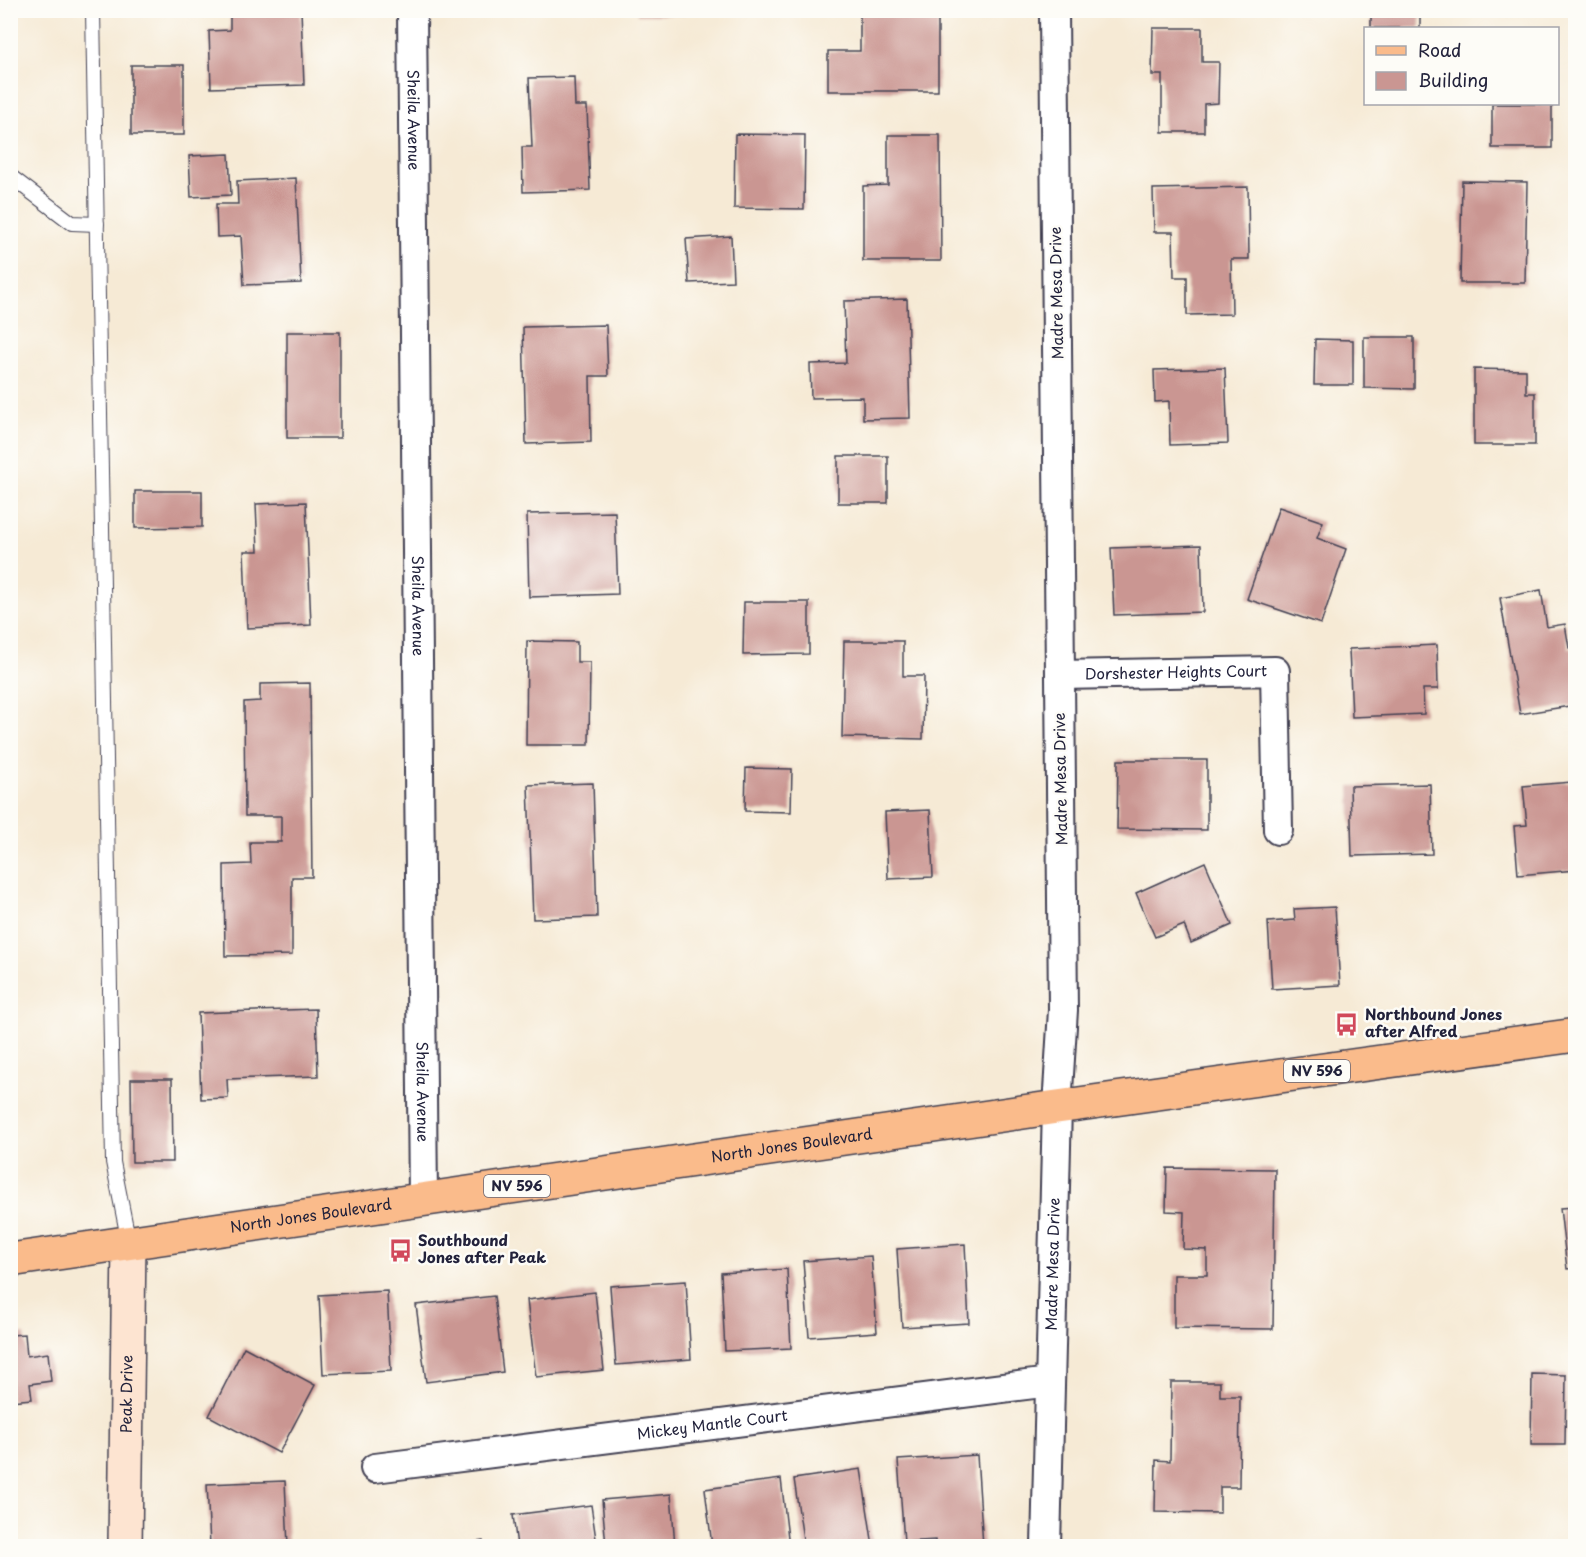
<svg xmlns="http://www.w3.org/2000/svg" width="1586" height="1557" font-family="'Playpen Sans',sans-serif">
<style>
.building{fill:#ca9692}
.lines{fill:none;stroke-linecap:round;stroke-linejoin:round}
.lane-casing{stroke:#424052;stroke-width:16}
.street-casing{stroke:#424052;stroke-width:32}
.secondary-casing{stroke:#424052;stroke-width:36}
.primary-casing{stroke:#424052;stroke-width:36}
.lane{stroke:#fff;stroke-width:14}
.street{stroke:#fff;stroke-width:28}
.secondary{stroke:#fde4d1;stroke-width:33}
.primary{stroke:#fabb8b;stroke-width:33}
.labels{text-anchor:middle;stroke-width:5;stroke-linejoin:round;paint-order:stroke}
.shield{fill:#fdfcf7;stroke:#646373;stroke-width:1.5}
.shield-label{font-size:14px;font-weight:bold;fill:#22223b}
.street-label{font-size:15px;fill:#22223b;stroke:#fdfcf7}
.poi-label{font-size:15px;font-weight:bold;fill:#22223b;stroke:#fdfcf7;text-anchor:start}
</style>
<rect width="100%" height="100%" fill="#fdfcf7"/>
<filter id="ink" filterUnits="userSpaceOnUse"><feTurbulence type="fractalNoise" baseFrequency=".0167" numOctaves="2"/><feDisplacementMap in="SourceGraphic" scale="12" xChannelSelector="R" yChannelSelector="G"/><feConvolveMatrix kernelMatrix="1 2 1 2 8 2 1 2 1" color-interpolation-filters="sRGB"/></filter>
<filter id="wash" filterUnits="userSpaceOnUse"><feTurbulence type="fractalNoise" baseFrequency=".008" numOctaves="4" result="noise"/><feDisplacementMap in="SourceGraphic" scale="24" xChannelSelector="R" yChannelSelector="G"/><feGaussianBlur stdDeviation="1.35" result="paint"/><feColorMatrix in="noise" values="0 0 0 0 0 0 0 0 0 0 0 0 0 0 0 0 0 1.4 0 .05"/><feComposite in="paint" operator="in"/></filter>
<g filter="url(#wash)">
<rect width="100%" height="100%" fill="#f6ead5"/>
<g id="blocks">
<g class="building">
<path d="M 230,10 L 301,10 L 304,85 L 211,88 L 209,31 L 230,30 Z"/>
<rect x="637" y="10" width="48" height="5"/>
<path d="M 860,10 L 938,10 L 938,91 L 828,91 L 828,51 L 860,51 Z"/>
<rect x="1371" y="12" width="49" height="16"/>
<path d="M 1153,28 L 1202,28 L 1202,62 L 1219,62 L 1218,103 L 1204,104 L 1204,132 L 1162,132 L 1162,75 L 1152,75 Z"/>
<rect x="131" y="65" width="53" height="70"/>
<path d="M 574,77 L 575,106 L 587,106 L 590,190 L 523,192 L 522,147 L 532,147 L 529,78 Z"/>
<rect x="1492" y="104" width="60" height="44"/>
<path d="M 735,134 L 805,135 L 804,209 L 734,208 Z"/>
<path d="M 888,135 L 940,135 L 941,261 L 863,261 L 863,186 L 888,185 Z"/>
<path d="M 229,154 L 231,195 L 191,197 L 189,156 Z"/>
<path d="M 296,178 L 301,283 L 244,285 L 241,236 L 217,237 L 216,204 L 238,204 L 237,181 Z"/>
<path d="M 1462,181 L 1527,182 L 1525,283 L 1460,283 Z"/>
<path d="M 1248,187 L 1249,259 L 1231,259 L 1232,314 L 1187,315 L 1187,277 L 1174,277 L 1173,232 L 1154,232 L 1153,189 Z"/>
<path d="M 731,236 L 733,281 L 689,283 L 686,239 Z"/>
<path d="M 907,299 L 910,418 L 863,419 L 863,397 L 811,398 L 810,364 L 846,363 L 844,301 Z"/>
<path d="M 606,325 L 608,376 L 590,376 L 591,442 L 526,444 L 523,327 Z"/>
<rect x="287" y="332" width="53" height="106"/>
<path d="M 1364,337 L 1414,337 L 1414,389 L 1364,388 Z"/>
<path d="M 1315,339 L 1353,340 L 1353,385 L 1314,385 Z"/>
<path d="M 1225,368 L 1228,443 L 1170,445 L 1169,401 L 1155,402 L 1154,370 Z"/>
<path d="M 1474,369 L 1526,370 L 1526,393 L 1535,393 L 1535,445 L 1474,445 Z"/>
<rect x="838" y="456" width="50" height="47"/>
<path d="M 135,491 L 202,491 L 202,527 L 135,528 Z"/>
<path d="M 306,502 L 311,625 L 247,628 L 244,551 L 258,551 L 256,504 Z"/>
<path d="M 1279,507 L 1323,522 L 1317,538 L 1346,549 L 1321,624 L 1247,599 Z"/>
<path d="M 615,512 L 618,594 L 529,597 L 527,514 Z"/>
<path d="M 1201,545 L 1203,612 L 1114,615 L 1111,548 Z"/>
<path d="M 1541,590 L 1547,627 L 1565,624 L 1569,648 L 1576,647 L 1576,705 L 1520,714 L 1500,598 Z"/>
<path d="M 744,602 L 809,602 L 809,654 L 743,655 Z"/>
<path d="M 527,641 L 577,642 L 577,662 L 590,662 L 589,745 L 526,745 Z"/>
<path d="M 844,641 L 903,641 L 903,676 L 924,676 L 923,739 L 842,737 Z"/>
<path d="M 1437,645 L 1438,689 L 1423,689 L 1424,714 L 1352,717 L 1349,649 Z"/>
<path d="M 310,683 L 312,877 L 292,877 L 292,955 L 225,956 L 224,865 L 251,864 L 250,842 L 281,842 L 281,816 L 245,816 L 244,702 L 260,701 L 260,684 Z"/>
<path d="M 1118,760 L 1207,760 L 1207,830 L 1117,829 Z"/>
<path d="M 746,768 L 792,769 L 791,812 L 745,811 Z"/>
<path d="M 1572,782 L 1576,817 L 1576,870 L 1518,875 L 1514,826 L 1527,825 L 1523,786 Z"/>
<path d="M 593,783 L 597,917 L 533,919 L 528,785 Z"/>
<path d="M 1430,784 L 1432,854 L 1352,856 L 1350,786 Z"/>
<path d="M 930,810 L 933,877 L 888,879 L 885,812 Z"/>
<path d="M 1205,862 L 1232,925 L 1191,943 L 1184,925 L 1155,937 L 1136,893 Z"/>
<path d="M 1335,907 L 1340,985 L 1272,989 L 1268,922 L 1295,920 L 1294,909 Z"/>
<path d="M 316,1009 L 318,1076 L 227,1079 L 228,1098 L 201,1099 L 198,1013 Z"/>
<path d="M 131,1079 L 172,1079 L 173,1162 L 132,1162 Z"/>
<path d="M 1167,1168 L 1275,1169 L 1273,1329 L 1174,1328 L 1174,1275 L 1207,1275 L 1207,1250 L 1183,1249 L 1184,1212 L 1166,1211 Z"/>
<path d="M 1576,1207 L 1576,1268 L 1567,1269 L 1560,1208 Z"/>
<path d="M 965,1244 L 969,1323 L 902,1327 L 897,1249 Z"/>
<path d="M 871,1256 L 877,1332 L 809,1337 L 803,1261 Z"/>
<path d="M 787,1269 L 791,1348 L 725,1351 L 721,1273 Z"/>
<path d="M 686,1281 L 691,1359 L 616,1365 L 610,1286 Z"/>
<path d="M 387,1291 L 391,1371 L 323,1374 L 319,1295 Z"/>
<path d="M 595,1292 L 604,1370 L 536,1377 L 527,1300 Z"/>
<path d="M 494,1296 L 503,1372 L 426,1382 L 416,1305 Z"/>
<path d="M 25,1334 L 27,1356 L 48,1353 L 51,1381 L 30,1384 L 32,1399 L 10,1401 L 10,1335 Z"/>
<path d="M 244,1347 L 315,1385 L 279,1453 L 209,1416 Z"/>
<path d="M 1532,1374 L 1566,1375 L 1565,1445 L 1531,1445 Z"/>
<path d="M 1171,1382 L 1220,1382 L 1220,1396 L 1240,1396 L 1239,1487 L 1220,1487 L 1220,1513 L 1155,1512 L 1156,1460 L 1170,1461 Z"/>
<path d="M 977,1455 L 983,1546 L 936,1546 L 935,1540 L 904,1542 L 898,1460 Z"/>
<path d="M 861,1469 L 873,1546 L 804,1546 L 794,1479 Z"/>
<path d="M 781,1479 L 789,1546 L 712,1546 L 705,1489 Z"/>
<path d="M 285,1481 L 288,1546 L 210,1546 L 207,1484 Z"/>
<path d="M 671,1494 L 675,1546 L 606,1546 L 602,1500 Z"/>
<path d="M 591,1505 L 597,1546 L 517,1546 L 513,1515 Z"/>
<path d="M 483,1541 L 484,1546 L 443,1546 L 443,1545 Z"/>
</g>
</g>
</g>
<g filter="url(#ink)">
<use href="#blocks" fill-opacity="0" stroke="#424052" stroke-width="1.5"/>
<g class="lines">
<defs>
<g id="lane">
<path d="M 93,10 L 113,1162 L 129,1243"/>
<path d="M 10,176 L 72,223 L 97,224"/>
</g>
<g id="street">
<path id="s1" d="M 412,10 L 423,1200"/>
<path id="s2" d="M 1060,675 L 1275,671 L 1278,830"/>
<path id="s3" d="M 375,1468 L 1050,1382"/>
<path id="s4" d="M 1046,1546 L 1057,1107 L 1063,1010 L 1054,10"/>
</g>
<g id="secondary">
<path id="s5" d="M 125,1546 L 129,1243"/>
</g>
<g id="primary">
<path id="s6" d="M 10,1260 L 1057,1107 L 1576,1035"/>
</g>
</defs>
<use href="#lane" class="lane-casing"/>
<use href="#street" class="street-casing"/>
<use href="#secondary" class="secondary-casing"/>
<use href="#primary" class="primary-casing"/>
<use href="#lane" class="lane"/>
<use href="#street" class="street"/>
<use href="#secondary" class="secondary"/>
<use href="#primary" class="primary"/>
</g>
</g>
<defs>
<symbol id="bus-bare" viewBox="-9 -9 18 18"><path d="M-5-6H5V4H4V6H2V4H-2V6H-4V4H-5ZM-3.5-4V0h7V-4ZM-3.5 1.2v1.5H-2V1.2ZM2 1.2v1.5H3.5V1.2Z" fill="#d1495b" stroke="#fdfcf7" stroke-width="2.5" paint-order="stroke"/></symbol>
</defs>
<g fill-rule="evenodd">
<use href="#bus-bare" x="1330" y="1008" width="33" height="33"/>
<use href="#bus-bare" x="384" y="1234" width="33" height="33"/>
</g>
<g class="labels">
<g class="shield">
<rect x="1284" y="1060" width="66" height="22" rx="4.5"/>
<rect x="484" y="1175" width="66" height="22" rx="4.5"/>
</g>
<g class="shield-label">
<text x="1317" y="1076">NV 596</text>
<text x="517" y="1191">NV 596</text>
</g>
<g class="street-label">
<text dy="5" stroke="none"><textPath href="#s1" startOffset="110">Sheila Avenue</textPath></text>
<text transform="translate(1057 293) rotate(-91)" y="5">Madre Mesa Drive</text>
<text dy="5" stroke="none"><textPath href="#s1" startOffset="596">Sheila Avenue</textPath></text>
<text dy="5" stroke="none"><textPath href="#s2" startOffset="116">Dorshester Heights Court</textPath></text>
<text transform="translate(1061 779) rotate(-91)" y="5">Madre Mesa Drive</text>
<text dy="5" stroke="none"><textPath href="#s1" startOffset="1082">Sheila Avenue</textPath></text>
<text dy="5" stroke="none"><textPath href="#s6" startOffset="790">North Jones Boulevard</textPath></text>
<text dy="5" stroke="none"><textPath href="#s6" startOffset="304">North Jones Boulevard</textPath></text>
<text dy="5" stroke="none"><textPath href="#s4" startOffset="282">Madre Mesa Drive</textPath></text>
<text dy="5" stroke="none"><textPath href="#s5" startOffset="152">Peak Drive</textPath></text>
<text dy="5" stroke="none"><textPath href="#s3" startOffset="340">Mickey Mantle Court</textPath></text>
</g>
<g class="poi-label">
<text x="1365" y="1020">Northbound Jones<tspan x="1365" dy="17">after Alfred</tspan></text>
<text x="418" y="1246">Southbound<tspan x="418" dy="17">Jones after Peak</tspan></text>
</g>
</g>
<rect width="1586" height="1557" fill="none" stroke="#fdfcf7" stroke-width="36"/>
<rect x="1364" y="27" width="195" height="78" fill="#fdfcf7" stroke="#a5a5ac" stroke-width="1.5"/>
<rect x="1376" y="46" width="30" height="9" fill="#fabb8b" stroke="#a5a5ac" stroke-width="1.5"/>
<text x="1418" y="57" font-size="18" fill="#22223b">Road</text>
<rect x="1376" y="72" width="30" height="18" fill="#ca9692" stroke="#a5a5ac" stroke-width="1.5"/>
<text x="1418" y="87" font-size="18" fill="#22223b">Building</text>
</svg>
